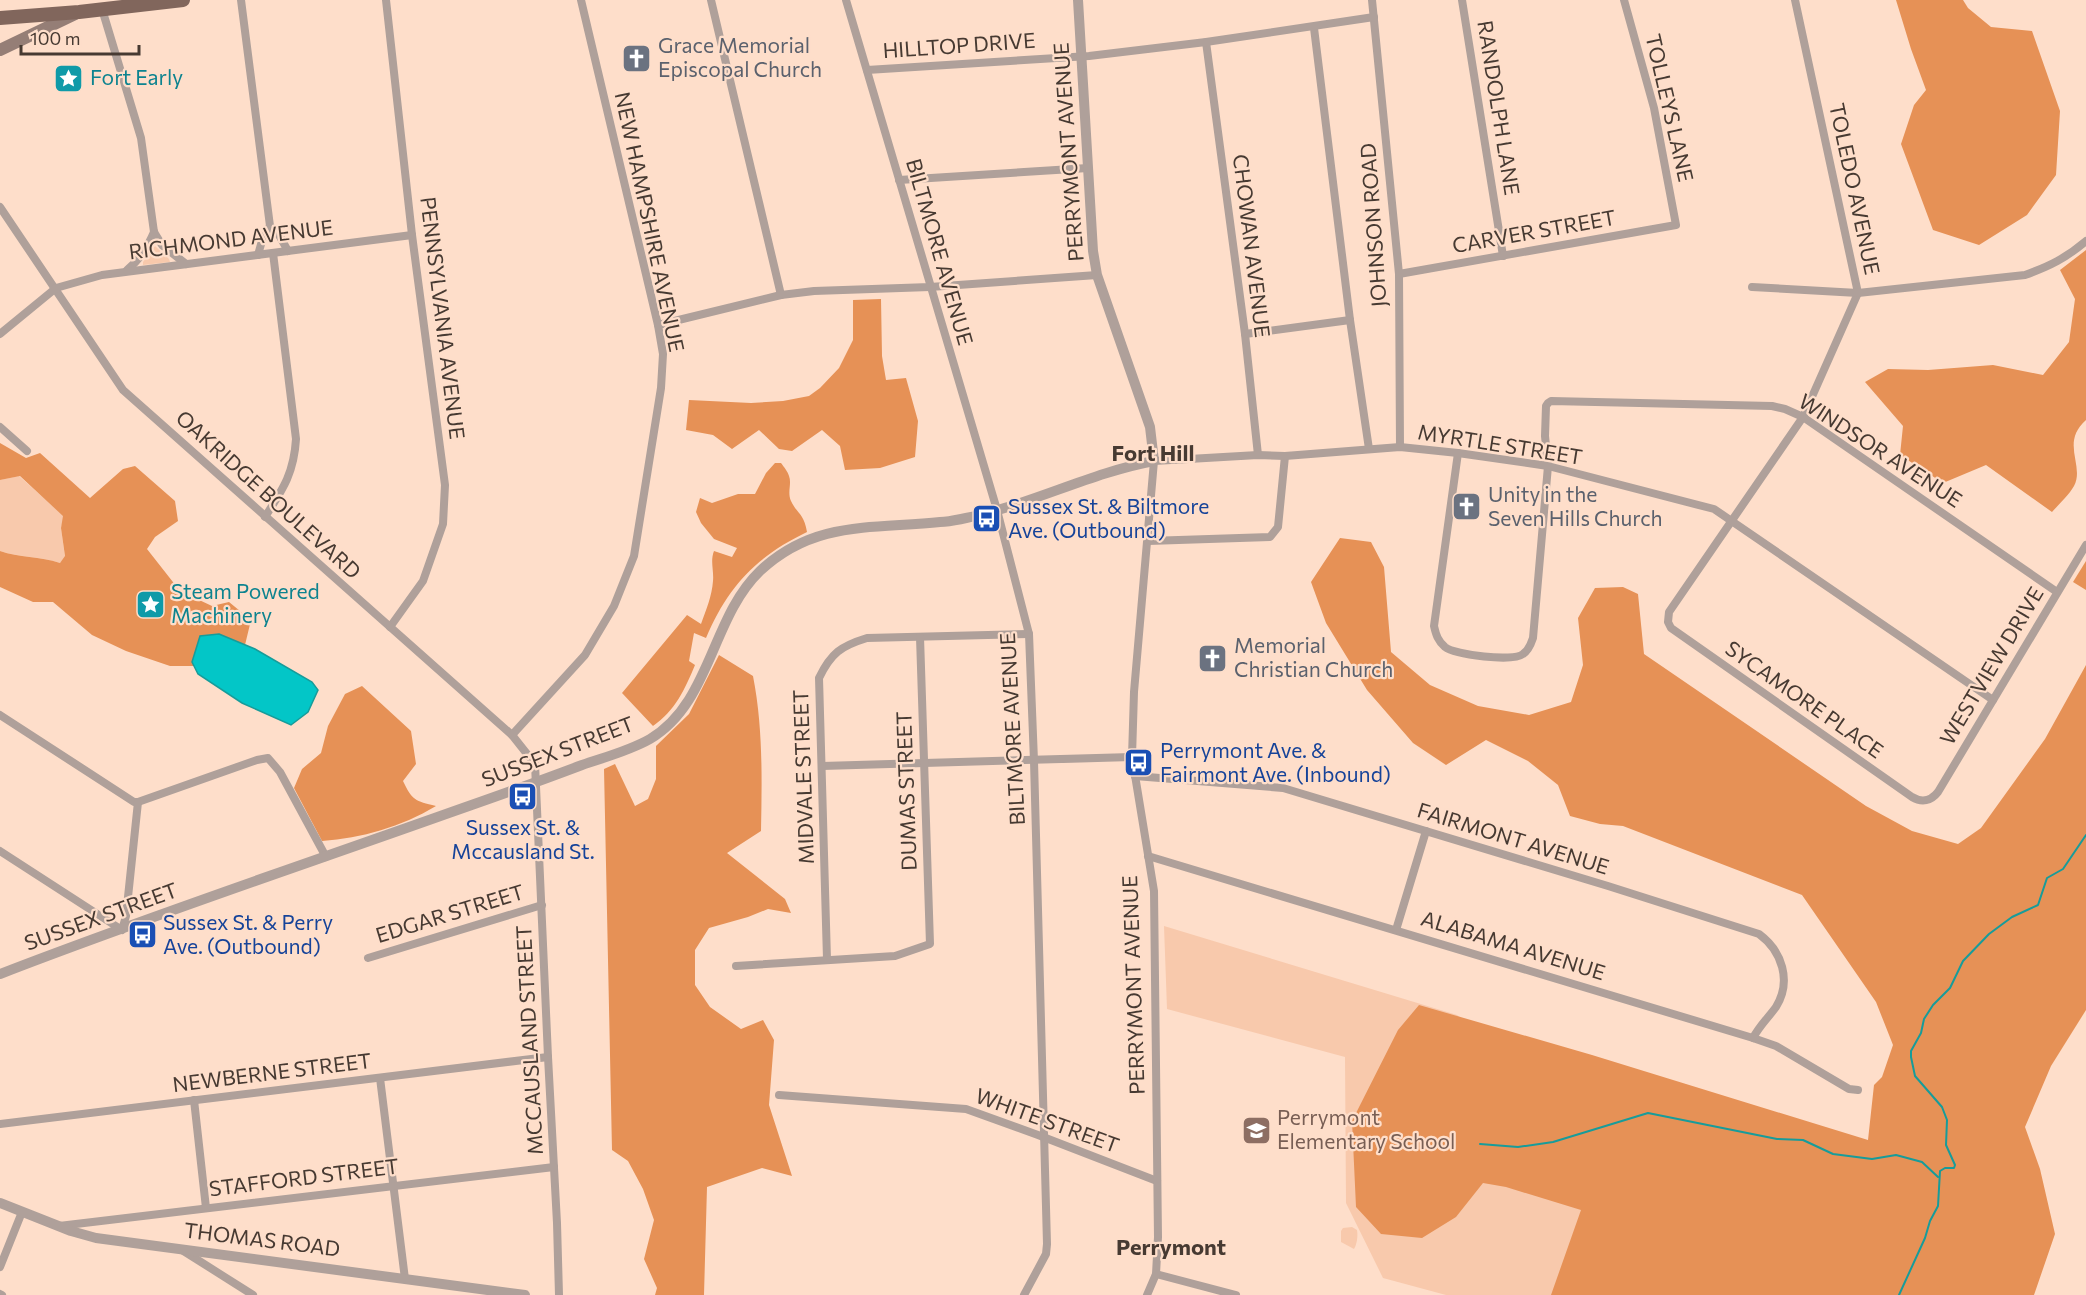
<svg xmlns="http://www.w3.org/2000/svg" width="2086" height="1295" font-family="Commissioner,sans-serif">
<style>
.green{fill:#f8c9ac}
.forest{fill:#e69156}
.water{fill:#03c6c7;stroke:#179c9a;stroke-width:1.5}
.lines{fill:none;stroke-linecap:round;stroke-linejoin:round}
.stream{stroke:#179c9a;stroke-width:2}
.minor{stroke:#afa09a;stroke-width:8}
.tertiary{stroke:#afa09a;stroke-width:10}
.secondary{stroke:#957e76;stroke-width:12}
.primary{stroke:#81665c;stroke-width:14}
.labels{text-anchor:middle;stroke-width:4.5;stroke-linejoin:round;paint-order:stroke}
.worship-label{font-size:21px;fill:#5b616d;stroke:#fedeca;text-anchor:start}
.street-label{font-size:21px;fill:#473a32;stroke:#fedeca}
.culture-label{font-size:21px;fill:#0d838f;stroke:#fedeca;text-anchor:start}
.transit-label{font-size:21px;fill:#164399;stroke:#fedeca;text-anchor:start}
.education-label{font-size:21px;fill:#785e54;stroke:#fedeca;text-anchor:start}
.neighbourhood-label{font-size:22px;font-weight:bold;fill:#473a32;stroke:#fedeca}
</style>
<rect width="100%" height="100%" fill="#fedeca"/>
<g class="green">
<path d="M 155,246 L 169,259 L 170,262 L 143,265 L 143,262 Z"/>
<path d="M 19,476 L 64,516 L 61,528 L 65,557 L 60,563 C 40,556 20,558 0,551 L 0,480 Z"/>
<path d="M 1164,926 L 1457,1015 L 1839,1295 L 1446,1295 L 1383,1278 L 1346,1203 L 1345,1057 L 1167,1009 Z"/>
<path d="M 1352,1227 L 1357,1230 C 1358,1236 1357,1244 1354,1249 L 1341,1242 L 1341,1231 L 1343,1228 Z"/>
</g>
<g class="forest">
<path d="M 1896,0 L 1963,0 L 1968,8 L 1991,27 L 2032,31 L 2060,111 L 2056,175 L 2027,215 L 1979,245 L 1933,230 L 1901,144 L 1914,105 L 1926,90 L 1911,49 Z"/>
<path d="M 2086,250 L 2086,420 C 2060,443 2085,465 2074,486 C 2069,495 2059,504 2052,512 L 1986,465 L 1943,483 L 1900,455 L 1903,426 L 1865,382 L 1888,369 L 1928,370 L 1993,365 L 2043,375 L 2069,342 L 2075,299 L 2060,270 Z"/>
<path d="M 881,299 L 882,356 L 886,380 L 906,378 L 918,421 L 915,457 L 880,468 L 845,470 L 840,446 L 822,430 L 792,451 L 779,449 L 759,430 L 732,449 L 713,435 L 686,430 L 689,400 L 751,403 L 783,401 L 809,396 L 820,388 L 839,368 L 853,340 L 853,300 Z"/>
<path d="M 0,443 L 26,458 L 40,453 L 90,498 L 123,469 L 135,466 L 175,501 L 178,521 L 155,537 L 147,549 L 180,591 L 212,606 L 229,602 L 251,620 L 245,645 L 219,634 L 192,661 L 194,666 L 170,666 L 126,651 L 92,635 L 53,602 L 33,602 L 0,587 L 0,551 C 19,558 40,556 60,563 L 65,556 L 61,528 L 63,516 L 20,476 L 0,480 Z"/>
<path d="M 775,463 L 781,463 C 784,467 788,472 789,476 C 792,484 787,492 791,501 C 797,514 804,513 807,532 C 757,556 728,586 706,638 L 694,633 L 689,661 L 695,665 C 685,689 675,711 653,726 L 622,693 L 687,615 L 701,624 C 706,610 712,596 713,581 C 714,570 710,561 714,551 L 732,557 L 737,548 L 714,539 L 701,523 L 696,512 L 700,498 L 712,503 L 738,494 L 755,494 L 766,473 Z"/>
<path d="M 1340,538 L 1371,542 L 1384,567 L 1391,652 L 1430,685 L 1478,706 L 1529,715 L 1571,702 L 1583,665 L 1578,618 L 1595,588 L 1623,587 L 1638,594 L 1644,654 L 1866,806 L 1912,831 L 1958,844 L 1981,828 L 2045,739 L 2086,665 L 2086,1010 L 2051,1066 L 2025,1127 L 2040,1169 L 2055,1234 L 2034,1295 L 1551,1295 L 1581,1210 L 1506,1187 L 1483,1183 L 1456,1217 L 1422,1238 L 1381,1234 L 1356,1207 L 1352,1121 L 1398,1030 L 1419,1005 L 1592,1055 L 1868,1140 L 1874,1085 L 1882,1077 L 1893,1045 L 1876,1002 L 1802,895 L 1623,826 L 1600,824 L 1570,816 L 1558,785 L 1528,761 L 1486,740 L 1446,765 L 1413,743 L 1367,690 L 1326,623 L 1311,582 Z"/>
<path d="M 2086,561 L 2086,590 L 2073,582 Z"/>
<path d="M 719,655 L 753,676 C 763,727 762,779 761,831 L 727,853 L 785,899 L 791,913 L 768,909 L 748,917 L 709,928 L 695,950 L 695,985 L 710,1007 L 741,1029 L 763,1020 L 774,1040 L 769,1105 L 792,1176 L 762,1168 L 707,1187 L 704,1295 L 655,1295 L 657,1288 L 644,1259 L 654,1220 L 643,1189 L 628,1161 L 612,1150 L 604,769 L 615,764 L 635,806 L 648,799 L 656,779 L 656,746 L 689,714 Z"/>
<path d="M 362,686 L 411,731 L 416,764 L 403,781 C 412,800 415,801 436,806 C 401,827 362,838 322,841 L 294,788 L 302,769 L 321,753 L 328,726 L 345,694 Z"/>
</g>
<path class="water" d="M 219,634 L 255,649 L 312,682 L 318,690 L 308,712 L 291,725 L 242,703 L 198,674 L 192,662 L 200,636 Z"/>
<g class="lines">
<g class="stream">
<path d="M 1480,1144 L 1518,1147 L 1553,1142 L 1648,1113 L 1777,1139 L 1803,1140 L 1833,1154 L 1872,1159 L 1896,1155 L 1922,1162 L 1938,1177"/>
<path d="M 1899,1295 L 1925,1238 L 1930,1221 L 1938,1206 L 1940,1171 L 1945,1168 L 1954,1168 L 1955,1165 L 1946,1145 L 1947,1120 L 1942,1107 L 1915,1076 L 1911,1057 L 1911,1051 L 1921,1033 L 1924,1019 L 1933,1005 L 1950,988 L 1963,961 L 1989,934 L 2012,917 L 2038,905 L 2047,878 L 2063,869 L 2086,835"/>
</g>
<g class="minor">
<path d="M 241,0 L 270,226 L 279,235 L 288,251"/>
<path d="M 386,0 L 412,235 L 445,485 L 443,524 L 423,581 L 390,627"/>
<path d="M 711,0 L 781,295"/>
<path d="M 846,0 L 997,510 L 1029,634 L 1034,761 L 1047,1244 L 1046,1254 L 1024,1295"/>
<path d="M 1372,0 L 1399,274 L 1400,447"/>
<path d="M 1462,0 L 1503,256"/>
<path d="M 1795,0 L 1858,293 L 1803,417 L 1669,612 L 1668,622 L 1671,628 L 1912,797 C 1922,803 1931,801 1938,792 L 2086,545"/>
<path d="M 102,9 L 141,138 L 154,232 L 162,245 L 186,264"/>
<path d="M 1314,28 L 1350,320 L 1369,449"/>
<path d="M 1206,42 L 1245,334 L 1258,455"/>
<path d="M 867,70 L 1089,56 L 1206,42 L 1374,17"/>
<path d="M 899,180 L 1088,168"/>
<path d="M 0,207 L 123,390 L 512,735 L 535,764 L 548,1057 L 557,1223 L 559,1295"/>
<path d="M 258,255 L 263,237 L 270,226"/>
<path d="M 127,270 C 140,259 147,248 154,232"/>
<path d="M 1399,274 L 1676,225 L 1654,108 L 1624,0"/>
<path d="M 1752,287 L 1858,293 L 2025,275 C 2050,266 2066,258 2086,241"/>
<path d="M 658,325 L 781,295 L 814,291 L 930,287 L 1097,275"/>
<path d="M 0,334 L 56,288 L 102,275 L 412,235"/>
<path d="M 1245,334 L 1350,320"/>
<path d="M 0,427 L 27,451"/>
<path d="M 1458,453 L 1434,626 C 1436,635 1438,641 1445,647 C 1455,655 1513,662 1523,654 C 1528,651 1531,644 1533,638 L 1548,466 L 1545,436 L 1546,406 L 1548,403 L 1551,401 L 1772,406 L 1785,409 L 1803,417 L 2057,592"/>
<path d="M 265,517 C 283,489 294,473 296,439 L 273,253"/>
<path d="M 1148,541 L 1270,537 L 1278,527 L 1285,456"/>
<path d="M 0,715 L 134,802 L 138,802 L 257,760 L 268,758 L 280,772 L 326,857"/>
<path d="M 512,735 L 585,655 L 614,606 L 634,556 L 661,388 L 663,354 L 658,325 L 581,0"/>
<path d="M 822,766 L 1132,757"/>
<path d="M 1135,776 L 1283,788 L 1608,886 L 1759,934 C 1782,951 1792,981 1776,1007 C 1768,1018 1760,1025 1753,1038"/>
<path d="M 0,851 L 122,930 L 126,916 L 138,802"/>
<path d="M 1148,856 L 1753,1038 L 1776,1046 L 1849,1089 L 1858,1090"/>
<path d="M 1396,930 L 1426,831"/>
<path d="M 368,958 L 542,905"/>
<path d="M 827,959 L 819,678 C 831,653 841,646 867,638 L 1029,634"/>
<path d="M 736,966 L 895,956 L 930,944 L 920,637"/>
<path d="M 380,1078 L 405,1279"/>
<path d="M 779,1095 L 966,1109 L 1038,1135 L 1157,1181"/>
<path d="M 194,1100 L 206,1208"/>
<path d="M 0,1124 L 548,1057"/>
<path d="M 59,1226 L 554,1167"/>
<path d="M 182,1250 L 253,1295"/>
<path d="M 0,1267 L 22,1212"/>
<path d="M 1156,1274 L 1236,1295"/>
<path d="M 0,1294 L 2,1295"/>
<path d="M 1147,1295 L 1156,1274 L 1158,1237 L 1154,891 L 1132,757 L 1134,692 L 1154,461 L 1258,455 L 1285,456 L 1400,447 L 1458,453 L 1548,466 L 1714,509 L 1993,700"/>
</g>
<g class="tertiary">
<path d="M 0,974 C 147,917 297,867 446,814 C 492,798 537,782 582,765 C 605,757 629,751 650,739 C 711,703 711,618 760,571 C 814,520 873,529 940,522 C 959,521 979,515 998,510 C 1050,495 1100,471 1154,461 L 1150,427 L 1097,275 L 1093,251 L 1078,0"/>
<path d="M 0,1203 L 71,1231 L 96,1238 L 525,1295"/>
</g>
<path class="secondary" d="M 0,50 L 75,14"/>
<path class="primary" d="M 0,18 L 79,12 L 183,0"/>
</g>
<defs>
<symbol id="church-square" viewBox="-11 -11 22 22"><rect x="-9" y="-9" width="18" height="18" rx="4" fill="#6b7280" stroke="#fedeca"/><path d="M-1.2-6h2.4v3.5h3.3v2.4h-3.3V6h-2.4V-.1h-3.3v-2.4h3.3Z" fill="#fff"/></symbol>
<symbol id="sight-square" viewBox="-11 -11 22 22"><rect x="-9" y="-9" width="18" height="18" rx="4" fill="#0f9aa8" stroke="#fedeca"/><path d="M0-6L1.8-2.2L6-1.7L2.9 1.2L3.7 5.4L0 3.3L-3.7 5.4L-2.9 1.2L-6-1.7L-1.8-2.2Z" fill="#fff"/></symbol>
<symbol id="bus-square" viewBox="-11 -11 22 22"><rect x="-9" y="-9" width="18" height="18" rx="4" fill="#1a4fb4" stroke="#fedeca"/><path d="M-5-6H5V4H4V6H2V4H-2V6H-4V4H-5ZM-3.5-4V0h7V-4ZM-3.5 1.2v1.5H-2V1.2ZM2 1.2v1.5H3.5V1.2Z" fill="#fff"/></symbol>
<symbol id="school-square" viewBox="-11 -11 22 22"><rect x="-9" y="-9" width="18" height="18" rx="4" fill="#8d6e63" stroke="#fedeca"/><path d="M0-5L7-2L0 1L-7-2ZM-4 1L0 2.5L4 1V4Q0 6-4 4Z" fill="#fff"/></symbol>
</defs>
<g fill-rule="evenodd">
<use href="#church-square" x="620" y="42" width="33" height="33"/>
<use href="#sight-square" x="52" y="62" width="33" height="33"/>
<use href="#church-square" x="1450" y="490" width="33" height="33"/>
<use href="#bus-square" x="970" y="502" width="33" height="33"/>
<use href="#sight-square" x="134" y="588" width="33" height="33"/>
<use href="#church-square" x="1196" y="642" width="33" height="33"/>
<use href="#bus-square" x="1122" y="746" width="33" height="33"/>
<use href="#bus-square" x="506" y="780" width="33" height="33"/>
<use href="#bus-square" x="126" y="918" width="33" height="33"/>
<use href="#school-square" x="1240" y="1114" width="33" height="33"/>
</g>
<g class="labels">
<g class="worship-label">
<text x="658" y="53">Grace Memorial<tspan x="658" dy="24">Episcopal Church</tspan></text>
<text x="1488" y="502">Unity in the<tspan x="1488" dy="24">Seven Hills Church</tspan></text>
<text x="1234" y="653">Memorial<tspan x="1234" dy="24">Christian Church</tspan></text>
</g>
<g class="street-label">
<text transform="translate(959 46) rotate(-4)" y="7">HILLTOP DRIVE</text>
<text transform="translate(1498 108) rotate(81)" y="7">RANDOLPH LANE</text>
<text transform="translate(1669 108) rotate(77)" y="7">TOLLEYS LANE</text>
<text transform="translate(1069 152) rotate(-94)" y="7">PERRYMONT AVENUE</text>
<text transform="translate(1854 189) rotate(78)" y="7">TOLEDO AVENUE</text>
<text transform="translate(649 222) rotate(78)" y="7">NEW HAMPSHIRE AVENUE</text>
<text transform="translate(1374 225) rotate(-94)" y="7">JOHNSON ROAD</text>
<text transform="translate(1534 232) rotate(-10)" y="7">CARVER STREET</text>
<text transform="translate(231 240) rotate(-7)" y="7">RICHMOND AVENUE</text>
<text transform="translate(1251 246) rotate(83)" y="7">CHOWAN AVENUE</text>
<text transform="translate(939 252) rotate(74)" y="7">BILTMORE AVENUE</text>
<text transform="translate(442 318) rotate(83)" y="7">PENNSYLVANIA AVENUE</text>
<text transform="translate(1500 445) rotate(9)" y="7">MYRTLE STREET</text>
<text transform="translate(1880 451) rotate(33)" y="7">WINDSOR AVENUE</text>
<text transform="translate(268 495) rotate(42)" y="7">OAKRIDGE BOULEVARD</text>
<text transform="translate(1992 666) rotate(-59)" y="7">WESTVIEW DRIVE</text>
<text transform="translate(1804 700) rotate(35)" y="7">SYCAMORE PLACE</text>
<text transform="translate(1013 729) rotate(-93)" y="7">BILTMORE AVENUE</text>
<text transform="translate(558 752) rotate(-21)" y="7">SUSSEX STREET</text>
<text transform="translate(804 777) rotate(-92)" y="7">MIDVALE STREET</text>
<text transform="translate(907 791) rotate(-92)" y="7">DUMAS STREET</text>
<text transform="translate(1513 839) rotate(17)" y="7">FAIRMONT AVENUE</text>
<text transform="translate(450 914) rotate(-17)" y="7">EDGAR STREET</text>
<text transform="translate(101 917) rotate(-20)" y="7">SUSSEX STREET</text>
<text transform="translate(1513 946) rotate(17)" y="7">ALABAMA AVENUE</text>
<text transform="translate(1134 985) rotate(-92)" y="7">PERRYMONT AVENUE</text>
<text transform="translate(530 1040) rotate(-93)" y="7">MCCAUSLAND STREET</text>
<text transform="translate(272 1073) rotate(-7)" y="7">NEWBERNE STREET</text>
<text transform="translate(1047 1121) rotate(20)" y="7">WHITE STREET</text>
<text transform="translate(304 1178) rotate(-7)" y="7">STAFFORD STREET</text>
<text transform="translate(262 1240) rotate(7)" y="7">THOMAS ROAD</text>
</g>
<g class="culture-label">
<text x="90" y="85">Fort Early</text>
<text x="171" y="599">Steam Powered<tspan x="171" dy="24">Machinery</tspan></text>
</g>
<g class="transit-label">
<text x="1008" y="514">Sussex St. &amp; Biltmore<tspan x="1008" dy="24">Ave. (Outbound)</tspan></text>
<text x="1160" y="758">Perrymont Ave. &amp;<tspan x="1160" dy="24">Fairmont Ave. (Inbound)</tspan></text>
<text x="523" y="835" text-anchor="middle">Sussex St. &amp;<tspan x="523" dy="24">Mccausland St.</tspan></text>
<text x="163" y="930">Sussex St. &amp; Perry<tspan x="163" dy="24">Ave. (Outbound)</tspan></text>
</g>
<g class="education-label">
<text x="1277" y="1125">Perrymont<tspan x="1277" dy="24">Elementary School</tspan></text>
</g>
<g class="neighbourhood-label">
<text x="1153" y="461">Fort Hill</text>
<text x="1171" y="1255">Perrymont</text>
</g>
</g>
<path d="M21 45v9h118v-9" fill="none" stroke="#473a32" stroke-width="3"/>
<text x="30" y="45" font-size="18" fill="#473a32" stroke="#fedeca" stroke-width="4.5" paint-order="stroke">100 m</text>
</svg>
